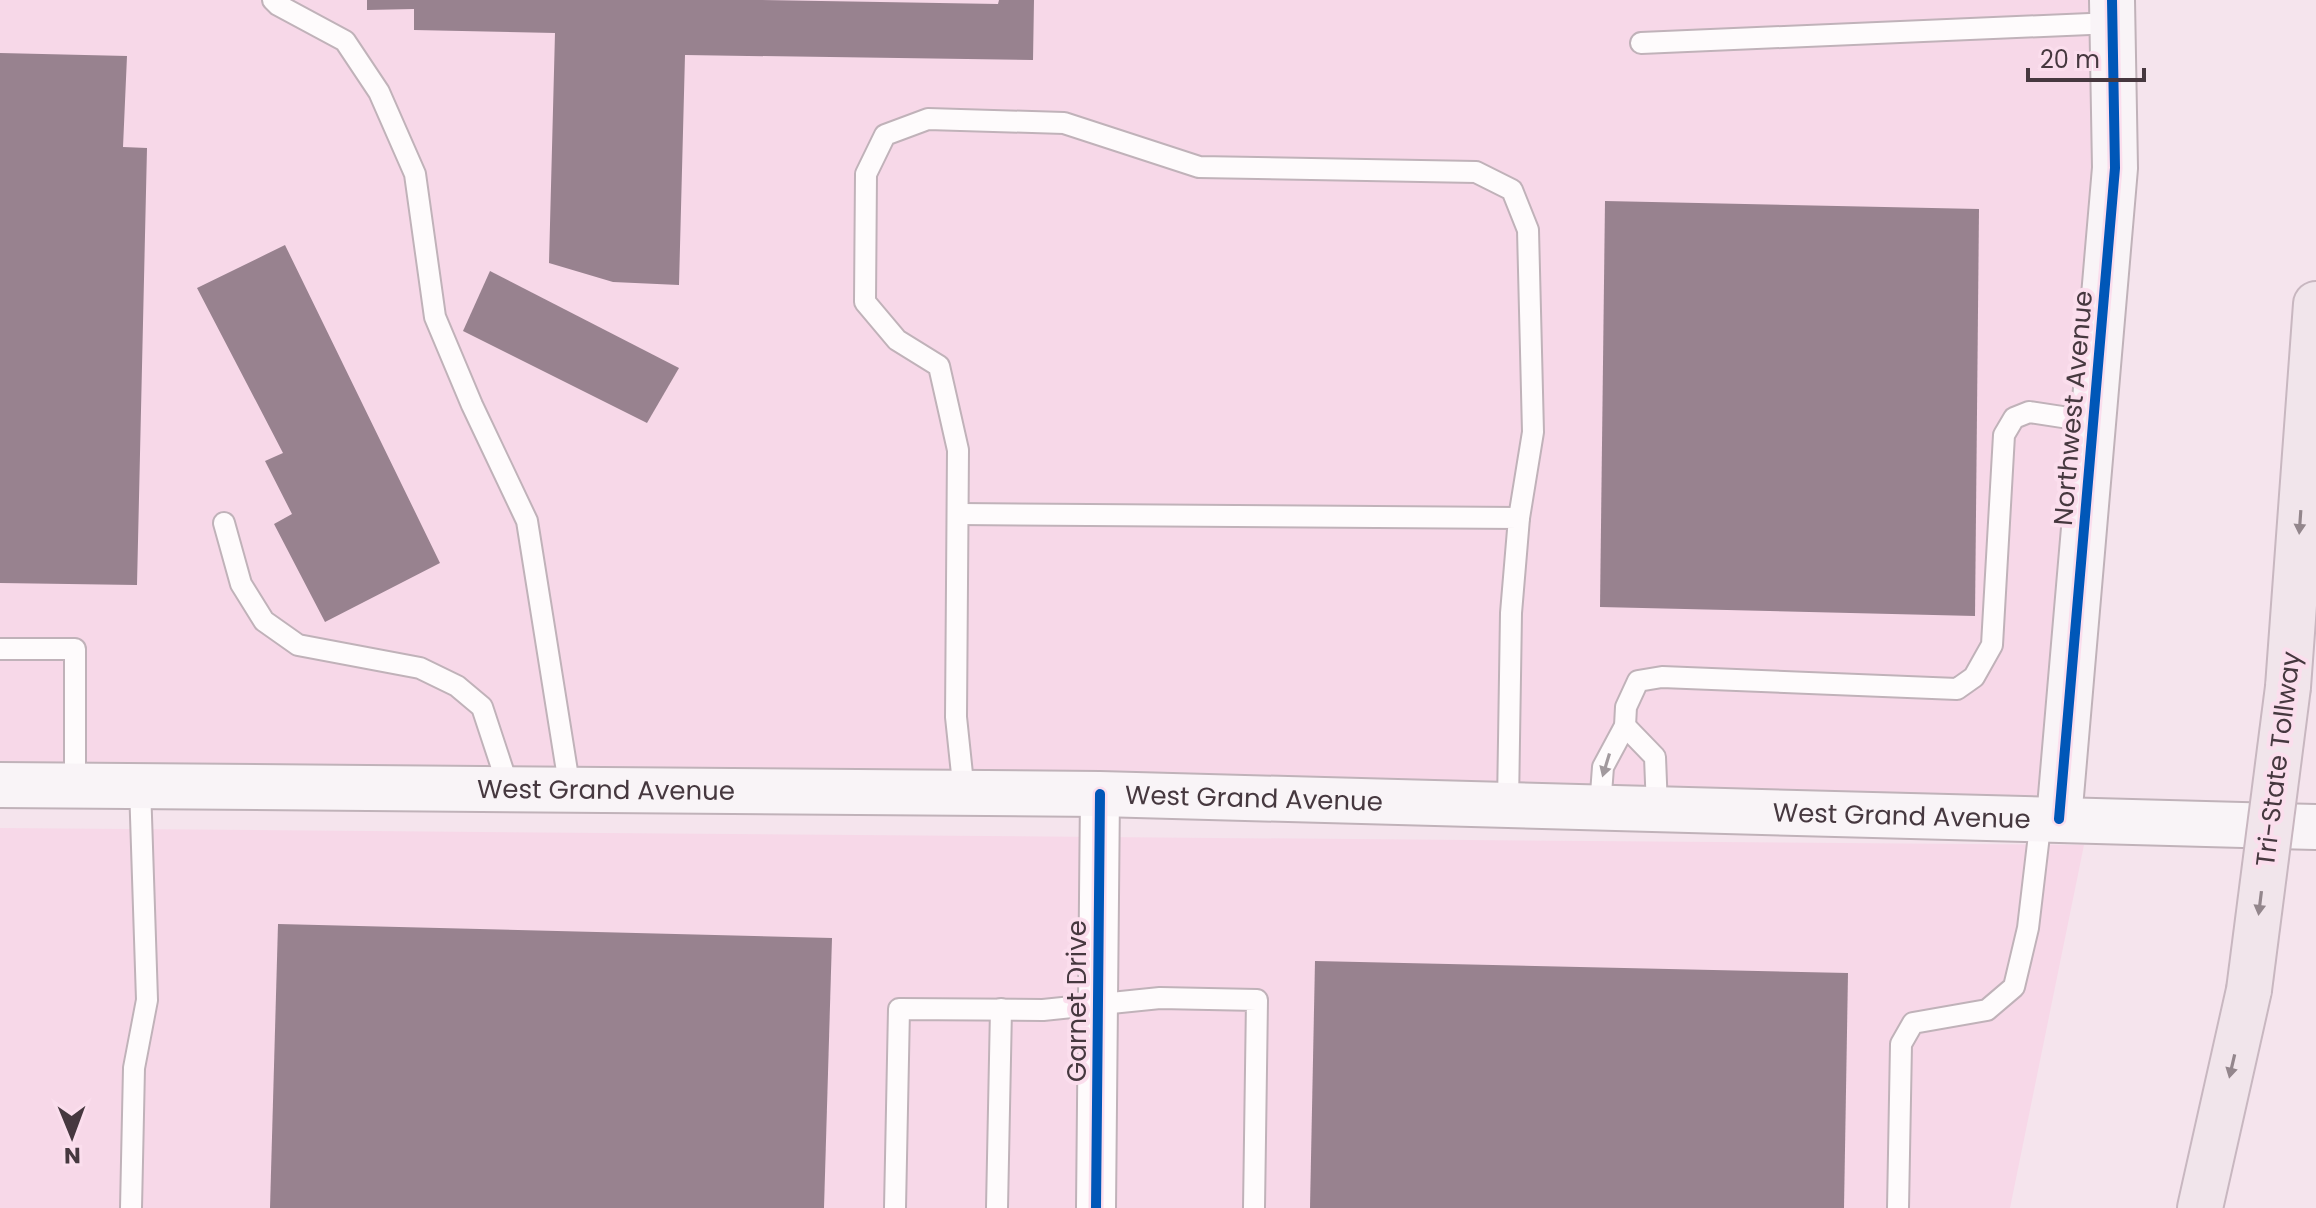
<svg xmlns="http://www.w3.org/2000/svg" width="2316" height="1208" font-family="Poppins,sans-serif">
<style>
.built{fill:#f7d8e8}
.building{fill:#98828f}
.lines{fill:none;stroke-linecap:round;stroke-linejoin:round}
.lane-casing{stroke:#c0b2b9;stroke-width:24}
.street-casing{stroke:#c0b2b9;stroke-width:42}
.secondary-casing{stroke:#c0b2b9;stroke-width:48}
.highway-casing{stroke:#c8b7c0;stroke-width:48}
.lane{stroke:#fefbfc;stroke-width:20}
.street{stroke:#fefbfc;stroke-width:38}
.secondary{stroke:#f9f4f7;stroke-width:44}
.highway{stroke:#f1e5eb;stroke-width:44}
.highway-bridge-casing{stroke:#c8b7c0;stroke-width:48;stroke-linecap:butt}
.highway-bridge{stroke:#f1e5eb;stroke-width:44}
.cycleway-casing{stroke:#fbdeed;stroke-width:15}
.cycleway{stroke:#0057b8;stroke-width:10}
.oneway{fill:#93868c}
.oneway2{fill:#a29a9e}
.labels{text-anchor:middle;stroke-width:8;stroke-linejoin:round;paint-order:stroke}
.street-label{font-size:26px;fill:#46383f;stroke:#fbdeed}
</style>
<rect width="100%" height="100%" fill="#f5e4ed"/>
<g class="built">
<path d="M 0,0 L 2112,0 L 2059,819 L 0,777 Z"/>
<path d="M 0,828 L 2084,845 L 2010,1208 L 0,1208 Z"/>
</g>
<g class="building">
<path d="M 367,0 L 762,0 L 998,4 L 999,0 L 1034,0 L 1033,60 L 685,55 L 679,285 L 613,282 L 549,263 L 555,33 L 414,30 L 414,9 L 367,10 Z"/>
<path d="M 0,53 L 127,56 L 123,147 L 147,148 L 137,585 L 0,583 Z"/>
<path d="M 1605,201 L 1979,209 L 1975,616 L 1600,607 Z"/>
<path d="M 285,245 L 440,563 L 325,622 L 274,524 L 292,514 L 265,461 L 283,453 L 197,288 Z"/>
<path d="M 490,271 L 679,368 L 647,423 L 463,331 Z"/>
<path d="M 278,924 L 832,938 L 824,1208 L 270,1208 Z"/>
<path d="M 1315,961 L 1848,973 L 1844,1208 L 1310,1208 Z"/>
</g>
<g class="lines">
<defs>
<g id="lane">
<path d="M 273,0 L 278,5 L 345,41 L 379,92 L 415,174 L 435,317 L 472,405 L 527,521 L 570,790"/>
<path d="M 1641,43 L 2113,23"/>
<path d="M 959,514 L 1519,518 L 1511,613 L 1508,804"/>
<path d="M 224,523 L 241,584 L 264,621 L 298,645 L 420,668 L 457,686 L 482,707 L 509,789"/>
<path d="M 0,649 L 75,649 L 75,786"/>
<path d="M 1625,726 L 1655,757 L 1657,808"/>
<path d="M 964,793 L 956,717 L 958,450 L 939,366 L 897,340 L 865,302 L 866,174 L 885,135 L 928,119 L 1064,123 L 1199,167 L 1476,172 L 1512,190 L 1528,230 L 1533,432 L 1519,518"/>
<path d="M 1600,807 L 1603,767 L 1625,726 L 1626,707 L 1638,681 L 1662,677 L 1957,689 L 1974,677 L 1992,645 L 2004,435 L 2014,418 L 2029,412 L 2095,422"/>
<path d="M 131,1208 L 134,1068 L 147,1000 L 140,786"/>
<path d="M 895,1208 L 899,1009 L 1043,1010 L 1160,998 L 1257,1000 L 1254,1208"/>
<path d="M 997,1208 L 1001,1009"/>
<path d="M 1898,1208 L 1901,1044 L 1913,1023 L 1987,1010 L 2014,987 L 2028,928 L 2041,818"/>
</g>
<path id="street" d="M 1096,1208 L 1100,794"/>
<g id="secondary">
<path id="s1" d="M 0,785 L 1100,794 L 2316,827"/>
<path d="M 2059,819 L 2115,168 L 2112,0"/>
</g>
<g id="highway">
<path d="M 2288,687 L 2316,304"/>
<path d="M 2200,1208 L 2249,990"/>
</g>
</defs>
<use href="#lane" class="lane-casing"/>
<use href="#street" class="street-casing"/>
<use href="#secondary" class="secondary-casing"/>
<use href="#highway" class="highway-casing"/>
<use href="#lane" class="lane"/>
<use href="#street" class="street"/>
<use href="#secondary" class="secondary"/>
<use href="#highway" class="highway"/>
<defs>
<path id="highway-bridge" d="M 2249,990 L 2288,687"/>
</defs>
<use href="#highway-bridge" class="highway-bridge-casing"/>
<use href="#highway-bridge" class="highway-bridge"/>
<defs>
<g id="cycleway">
<path d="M 2059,819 L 2115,168 L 2112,0"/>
<path d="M 1096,1208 L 1100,794"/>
</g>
</defs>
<use href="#cycleway" class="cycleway-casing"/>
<use href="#cycleway" class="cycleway"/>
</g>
<defs><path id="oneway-solid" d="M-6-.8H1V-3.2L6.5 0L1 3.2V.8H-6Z" transform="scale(2)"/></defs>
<g class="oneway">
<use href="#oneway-solid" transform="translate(2300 522) rotate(94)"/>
<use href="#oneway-solid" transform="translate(2260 903) rotate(97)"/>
<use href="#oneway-solid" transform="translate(2232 1066) rotate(103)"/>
</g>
<use class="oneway2" href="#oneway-solid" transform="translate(1606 765) rotate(107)"/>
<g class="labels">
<g class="street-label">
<text transform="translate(2073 408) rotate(-85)" y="9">Northwest Avenue</text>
<text transform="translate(2278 759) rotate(-83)" y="9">Tri-State Tollway</text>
<text dy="9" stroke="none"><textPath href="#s1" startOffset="606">West Grand Avenue</textPath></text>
<text dy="9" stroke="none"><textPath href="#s1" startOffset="1254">West Grand Avenue</textPath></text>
<text dy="9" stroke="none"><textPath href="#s1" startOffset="1902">West Grand Avenue</textPath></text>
<text transform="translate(1077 1001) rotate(-90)" y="9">Garnet Drive</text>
</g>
</g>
<g transform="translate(72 1136) rotate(179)" stroke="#fbdeed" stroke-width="6" paint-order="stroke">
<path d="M0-6L14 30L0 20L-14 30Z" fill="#46383f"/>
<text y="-12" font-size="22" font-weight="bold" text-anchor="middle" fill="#46383f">N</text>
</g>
<path d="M2028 68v12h116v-12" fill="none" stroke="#46383f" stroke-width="4"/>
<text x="2040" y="68" font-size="24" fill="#46383f" stroke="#fbdeed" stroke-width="6" paint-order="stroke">20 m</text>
</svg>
